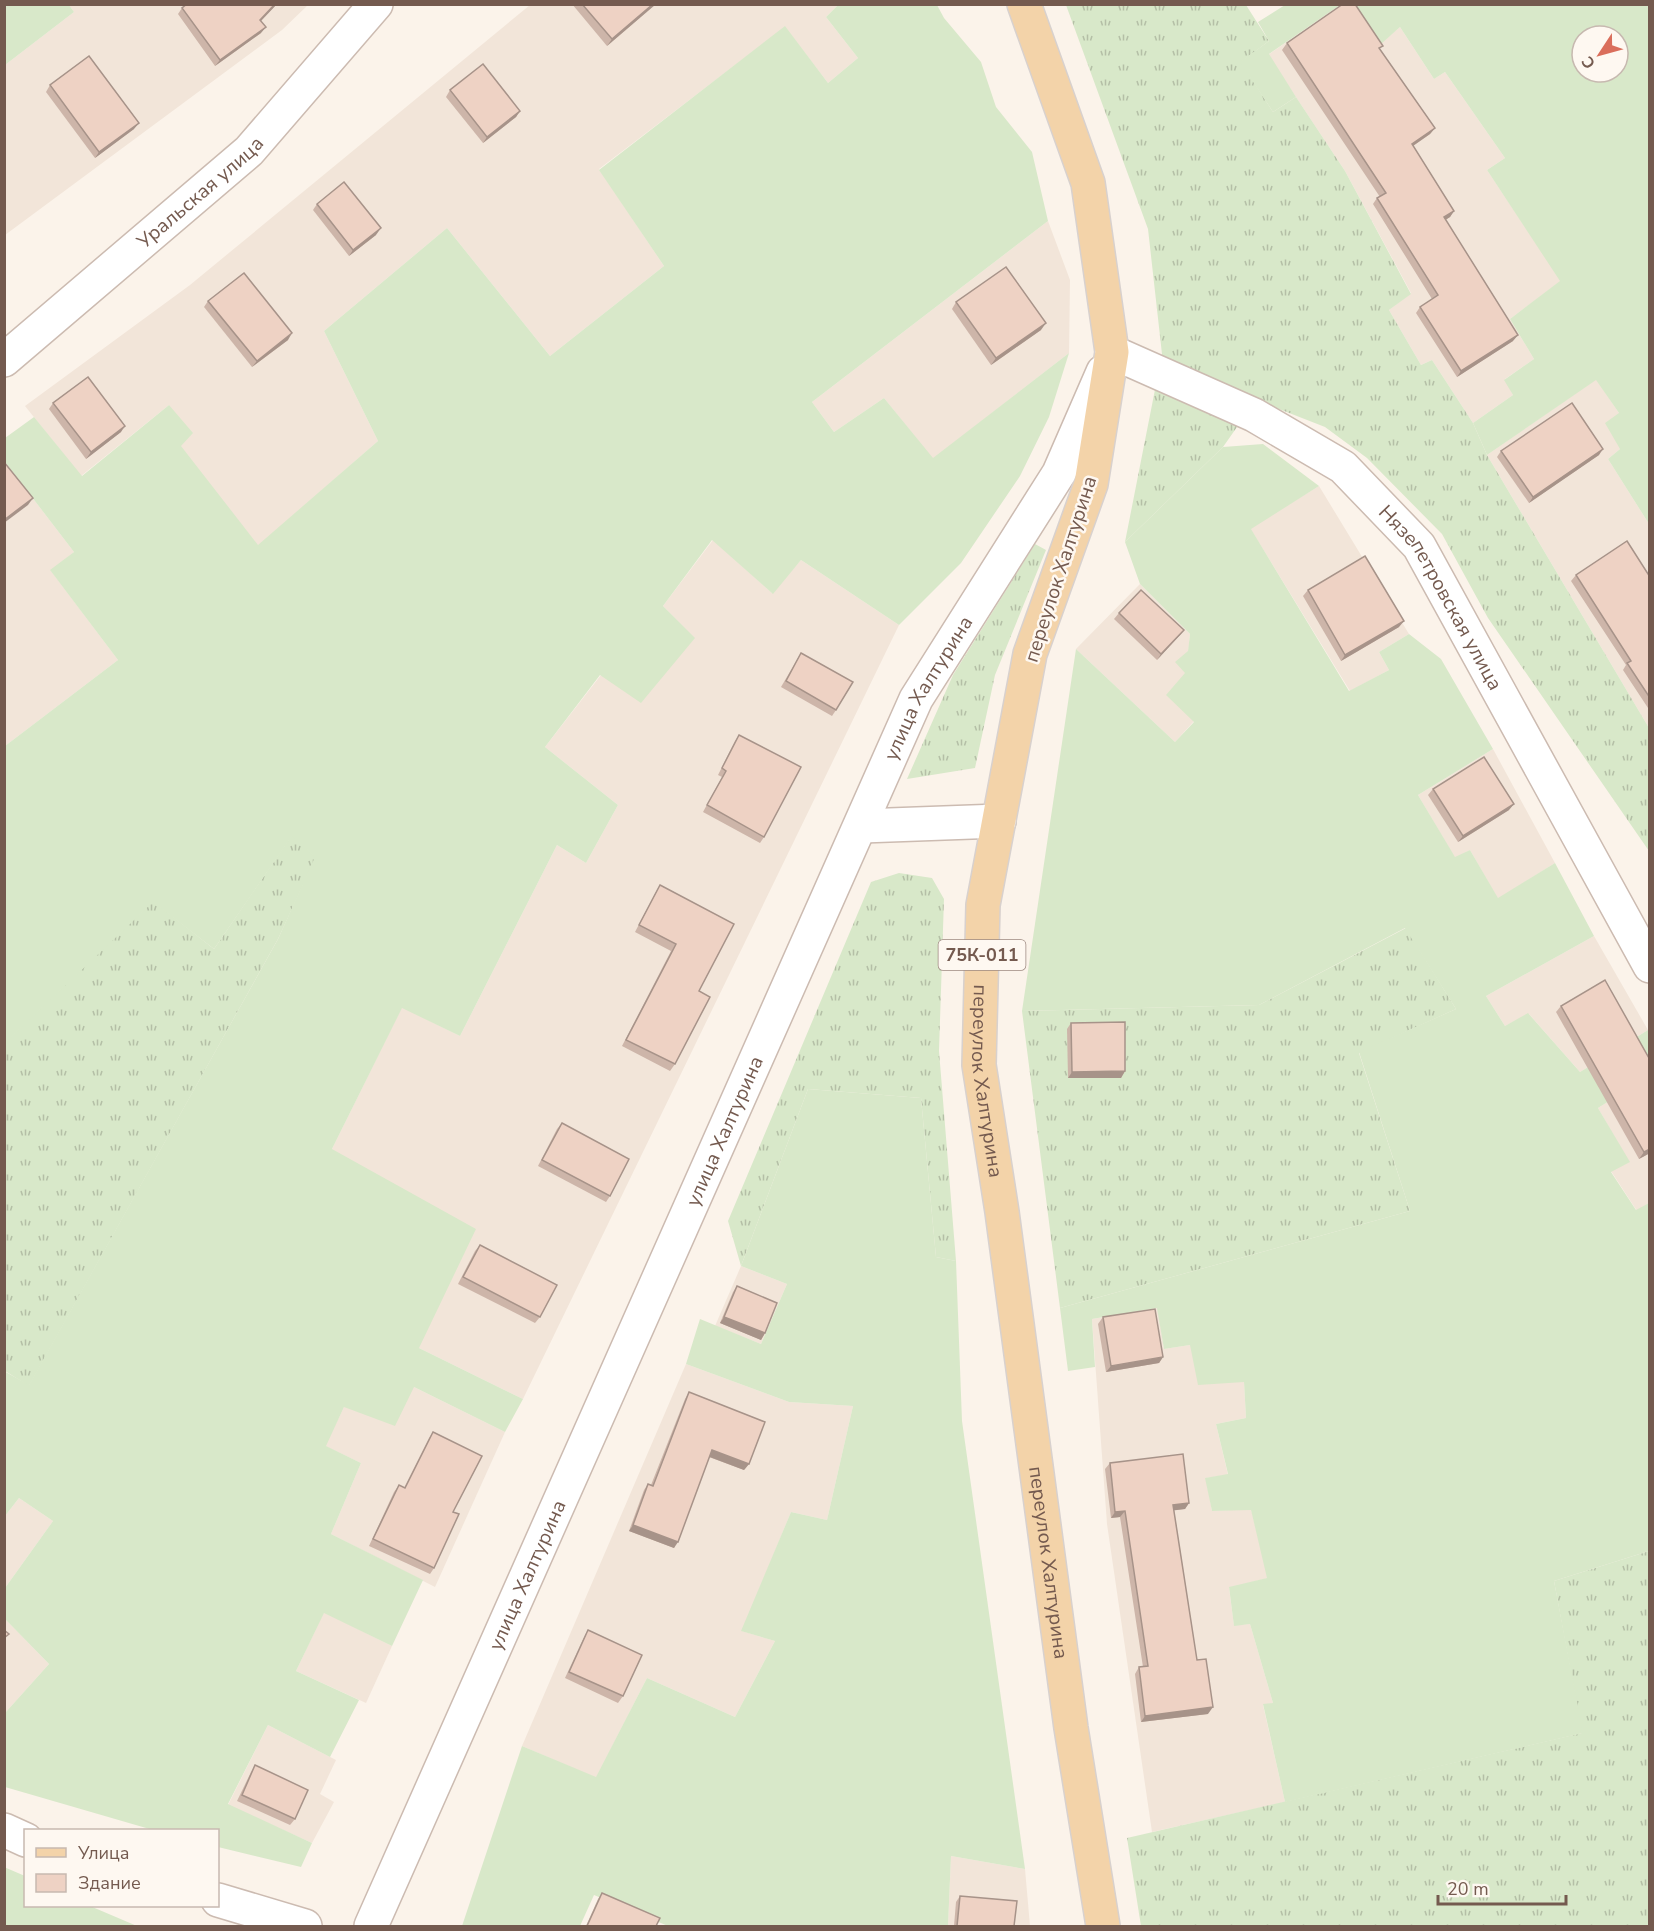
<svg xmlns="http://www.w3.org/2000/svg" width="1654" height="1931" font-family="'Nunito Sans',sans-serif">
<style>
.residential{fill:#f2e5d9}
.grass{fill:url(#grass-tufts)}
.garden{fill:#d8e8c9;fill-rule:evenodd}
.lines{fill:none;stroke-linecap:round;stroke-linejoin:round}
.minor-casing{stroke:#ccbbb1;stroke-width:36}
.tertiary-casing{stroke:#ccbbb1;stroke-width:36}
.primary-casing{stroke:#d8d1ce;stroke-width:36}
.minor{stroke:#fff;stroke-width:33}
.tertiary{stroke:#fff;stroke-width:33}
.primary{stroke:#f3d3a9;stroke-width:33}
.wall{fill:#cdb5a9}
.shaded-wall{fill:#a79389}
.building{fill:#eed2c4;stroke:#a79389;stroke-width:1.5}
.labels{text-anchor:middle;stroke-width:5;stroke-linejoin:round;paint-order:stroke}
.shield{fill:#fef8f1;stroke:#9d8980;stroke-width:1.5}
.shield-label{font-size:18px;font-weight:bold;fill:#745a4f}
.street-label{font-size:20px;fill:#745a4f;stroke:#fef8f1}
</style>
<defs>
<pattern id="grass-tufts" width="24" height="20" patternUnits="userSpaceOnUse" patternTransform="scale(1.5)"><rect width="24" height="20" fill="#d8e8c9"/><path d="M3 7l-1-3M5 7V3M7 7l1-3M15 17l-1-3M17 17v-4M19 17l1-3" fill="none" stroke="#b4bfa6"/></pattern>
</defs>
<rect width="100%" height="100%" fill="#fbf3ea"/>
<g class="residential">
<path d="M 69,5 L 308,5 L 282,30 L 5,235 L 5,65 L 74,12 Z"/>
<path d="M 530,5 L 838,5 L 826,17 L 858,58 L 828,83 L 785,27 L 599,169 L 664,266 L 550,356 L 447,228 L 324,331 L 378,441 L 258,546 L 180,446 L 169,405 L 81,476 L 25,406 L 190,285 Z"/>
<path d="M 1340,5 L 1354,5 L 1381,43 L 1400,27 L 1434,79 L 1445,72 L 1505,158 L 1487,170 L 1561,281 L 1510,319 L 1534,359 L 1505,379 L 1513,395 L 1473,423 L 1432,360 L 1421,365 L 1389,310 L 1411,293 L 1345,171 L 1268,55 Z"/>
<path d="M 1048,221 L 1070,280 L 1069,353 L 933,459 L 884,398 L 834,432 L 812,402 Z"/>
<path d="M 1596,379 L 1619,413 L 1620,449 L 1608,459 L 1649,524 L 1649,728 L 1487,455 Z"/>
<path d="M 5,462 L 74,552 L 51,571 L 118,660 L 5,746 Z"/>
<path d="M 1319,486 L 1409,634 L 1379,652 L 1389,670 L 1350,691 L 1250,528 Z"/>
<path d="M 713,540 L 772,593 L 801,560 L 899,625 L 523,1399 L 419,1348 L 332,1149 L 402,1007 L 460,1036 L 557,845 L 586,863 L 618,805 L 545,747 L 601,675 L 694,638 L 663,606 Z"/>
<path d="M 1140,584 L 1190,634 L 1186,673 L 1194,721 L 1175,742 L 1076,649 Z"/>
<path d="M 1493,749 L 1555,863 L 1498,899 L 1470,850 L 1455,858 L 1418,795 Z"/>
<path d="M 1594,936 L 1648,1030 L 1580,1072 L 1529,1014 L 1505,1026 L 1486,996 Z"/>
<path d="M 1649,1076 L 1649,1203 L 1637,1211 L 1611,1171 L 1629,1162 L 1598,1108 Z"/>
<path d="M 741,1266 L 787,1284 L 761,1344 L 715,1326 Z"/>
<path d="M 1158,1308 L 1164,1349 L 1190,1345 L 1244,1382 L 1246,1418 L 1216,1424 L 1228,1475 L 1206,1478 L 1212,1511 L 1251,1509 L 1268,1578 L 1229,1588 L 1234,1625 L 1250,1624 L 1273,1703 L 1263,1705 L 1285,1802 L 1152,1832 L 1107,1524 L 1092,1319 Z"/>
<path d="M 686,1364 L 789,1402 L 853,1406 L 827,1520 L 791,1512 L 742,1631 L 775,1641 L 735,1717 L 647,1678 L 596,1778 L 522,1746 Z"/>
<path d="M 414,1387 L 505,1432 L 435,1587 L 331,1534 L 361,1463 L 325,1446 L 344,1407 Z"/>
<path d="M 19,1498 L 53,1521 L 5,1588 L 5,1516 Z"/>
<path d="M 324,1612 L 392,1646 L 366,1703 L 296,1671 Z"/>
<path d="M 5,1619 L 49,1664 L 5,1713 Z"/>
<path d="M 268,1725 L 336,1760 L 320,1794 L 334,1802 L 312,1843 L 228,1805 Z"/>
<path d="M 951,1856 L 1025,1869 L 1030,1926 L 948,1926 Z"/>
</g>
<g class="grass">
<path d="M 1066,5 L 1246,5 L 1269,41 L 1241,62 L 1273,112 L 1296,97 L 1345,171 L 1411,294 L 1389,310 L 1421,365 L 1432,360 L 1473,423 L 1487,455 L 1649,728 L 1649,851 L 1488,618 L 1442,534 L 1367,458 L 1325,427 L 1256,400 L 1223,447 L 1125,542 L 1162,354 L 1148,229 Z"/>
<path d="M 1035,544 L 1046,550 L 995,675 L 975,768 L 907,779 L 953,675 Z"/>
<path d="M 292,835 L 316,857 L 278,939 L 29,1386 L 5,1371 L 4,1043 L 153,901 L 214,949 Z"/>
<path d="M 899,873 L 932,878 L 944,899 L 939,1051 L 956,1261 L 936,1257 L 921,1098 L 808,1089 L 741,1266 L 728,1221 L 871,882 Z"/>
<path d="M 1406,928 L 1456,1009 L 1359,1053 L 1410,1211 L 1060,1308 L 1022,1011 L 1259,1005 Z"/>
<path d="M 1649,1551 L 1649,1926 L 1141,1926 L 1127,1838 L 1582,1733 L 1554,1581 Z"/>
</g>
<g class="garden">
<path d="M 5,4 L 69,5 L 74,12 L 5,65 Z"/>
<path d="M 838,5 L 937,5 L 944,18 L 981,62 L 996,107 L 1032,152 L 1048,221 L 812,402 L 834,432 L 884,398 L 933,458 L 1069,353 L 1049,417 L 1020,476 L 961,563 L 899,625 L 801,560 L 773,594 L 712,540 L 663,606 L 695,638 L 641,703 L 600,675 L 545,747 L 618,805 L 586,863 L 557,845 L 460,1036 L 402,1008 L 332,1149 L 476,1229 L 419,1348 L 523,1399 L 505,1432 L 414,1387 L 395,1426 L 344,1407 L 326,1446 L 361,1463 L 331,1534 L 423,1580 L 392,1646 L 324,1613 L 296,1671 L 359,1700 L 330,1757 L 268,1725 L 228,1804 L 312,1843 L 301,1867 L 218,1847 L 218,1830 L 153,1830 L 5,1787 L 5,1713 L 49,1664 L 5,1619 L 5,1588 L 53,1521 L 19,1498 L 5,1516 L 4,1371 L 29,1385 L 278,939 L 315,857 L 292,836 L 214,949 L 153,902 L 5,1043 L 5,746 L 118,660 L 50,570 L 74,552 L 5,462 L 5,438 L 34,417 L 82,476 L 169,405 L 193,433 L 181,446 L 258,545 L 378,441 L 324,331 L 447,228 L 550,356 L 664,266 L 599,170 L 785,26 L 828,83 L 858,58 L 826,17 Z"/>
<path d="M 1285,5 L 1340,5 L 1269,54 L 1296,97 L 1273,112 L 1240,62 L 1269,41 L 1258,22 Z"/>
<path d="M 1354,5 L 1649,5 L 1649,524 L 1608,459 L 1620,449 L 1605,423 L 1619,413 L 1596,380 L 1487,455 L 1473,423 L 1513,395 L 1504,380 L 1534,359 L 1510,319 L 1560,281 L 1487,170 L 1505,158 L 1445,72 L 1434,79 L 1400,27 L 1381,44 ZM 1582,36 L 1618,36 L 1618,72 L 1582,72 Z"/>
<path d="M 1263,444 L 1319,486 L 1251,529 L 1349,691 L 1389,670 L 1379,652 L 1409,634 L 1441,659 L 1493,749 L 1418,795 L 1455,857 L 1470,850 L 1498,898 L 1555,863 L 1594,936 L 1486,996 L 1505,1026 L 1528,1013 L 1580,1072 L 1648,1030 L 1649,1033 L 1649,1076 L 1598,1108 L 1630,1162 L 1611,1172 L 1636,1210 L 1649,1203 L 1649,1551 L 1554,1581 L 1583,1733 L 1285,1802 L 1263,1704 L 1273,1703 L 1250,1624 L 1234,1626 L 1229,1587 L 1267,1578 L 1251,1510 L 1212,1511 L 1205,1478 L 1228,1474 L 1216,1424 L 1246,1418 L 1244,1382 L 1198,1385 L 1190,1345 L 1164,1349 L 1157,1308 L 1092,1319 L 1095,1367 L 1068,1371 L 1060,1308 L 1410,1211 L 1359,1052 L 1456,1009 L 1405,928 L 1259,1005 L 1022,1011 L 1076,649 L 1175,742 L 1194,722 L 1166,695 L 1185,673 L 1175,662 L 1188,651 L 1190,634 L 1140,584 L 1125,542 L 1223,447 Z"/>
<path d="M 808,1089 L 921,1098 L 936,1257 L 956,1261 L 962,1421 L 1025,1869 L 951,1856 L 948,1926 L 668,1926 L 594,1895 L 580,1926 L 462,1926 L 522,1746 L 596,1777 L 647,1678 L 735,1717 L 775,1641 L 741,1631 L 791,1512 L 827,1520 L 853,1406 L 789,1402 L 686,1364 L 700,1319 L 761,1344 L 787,1284 L 741,1266 Z"/>
<path d="M 4,1867 L 25,1876 L 26,1906 L 90,1906 L 137,1926 L 5,1926 Z"/>
</g>
<g class="lines">
<defs>
<g id="minor">
<path id="s1" d="M 1112,352 L 1254,415 L 1343,467 L 1419,546 L 1650,966"/>
<path id="s2" d="M 4,360 L 249,151 L 376,4"/>
<path d="M 4,1830 L 26,1840"/>
<path d="M 218,1900 L 305,1926"/>
</g>
<g id="tertiary">
<path d="M 862,826 L 999,821"/>
<path id="s3" d="M 371,1926 L 916,699 L 1059,473 L 1103,372"/>
</g>
<g id="primary">
<path id="s4" d="M 1024,4 L 1088,183 L 1112,352 L 1091,484 L 1030,654 L 983,905 L 979,1065 L 1002,1212 L 1071,1728 L 1103,1926"/>
</g>
</defs>
<use href="#minor" class="minor-casing"/>
<use href="#tertiary" class="tertiary-casing"/>
<use href="#primary" class="primary-casing"/>
<use href="#minor" class="minor"/>
<use href="#tertiary" class="tertiary"/>
<use href="#primary" class="primary"/>
</g>
<g class="wall">
<path d="M 187,4 L 277,4 L 261,21 L 261,33 L 215,66 L 178,14 L 182,8 Z"/>
<path d="M 572,4 L 656,4 L 607,46 Z"/>
<path d="M 1287,43 L 1380,50 L 1435,128 L 1430,134 L 1413,146 L 1454,211 L 1450,217 L 1445,220 L 1513,341 L 1457,377 L 1416,313 L 1420,307 L 1432,299 L 1373,204 L 1377,198 L 1380,197 L 1282,50 Z"/>
<path d="M 50,85 L 134,129 L 95,158 L 46,92 Z"/>
<path d="M 450,90 L 520,111 L 516,117 L 483,143 L 446,97 Z"/>
<path d="M 317,204 L 376,235 L 349,256 L 313,210 Z"/>
<path d="M 208,301 L 288,340 L 252,367 L 204,307 Z"/>
<path d="M 956,302 L 1041,330 L 991,365 L 952,309 Z"/>
<path d="M 53,403 L 121,432 L 86,459 L 49,409 Z"/>
<path d="M 1501,451 L 1599,455 L 1529,503 L 1497,457 Z"/>
<path d="M 1576,575 L 1650,577 L 1650,711 L 1623,670 L 1626,665 L 1571,581 Z"/>
<path d="M 1308,590 L 1399,627 L 1341,661 L 1303,596 Z"/>
<path d="M 1119,613 L 1184,630 L 1179,636 L 1157,660 L 1114,619 Z"/>
<path d="M 801,653 L 836,710 L 832,716 L 781,687 Z"/>
<path d="M 739,735 L 764,837 L 760,843 L 703,812 L 722,777 L 718,775 L 735,741 Z"/>
<path d="M 1433,789 L 1509,810 L 1458,842 L 1428,795 Z"/>
<path d="M 660,885 L 699,991 L 675,1064 L 670,1071 L 622,1046 L 671,951 L 635,932 L 656,892 Z"/>
<path d="M 1561,1006 L 1650,1060 L 1650,1153 L 1639,1159 L 1556,1012 Z"/>
<path d="M 1071,1023 L 1125,1071 L 1121,1078 L 1068,1078 L 1067,1029 Z"/>
<path d="M 562,1123 L 610,1196 L 606,1202 L 538,1166 L 557,1129 Z"/>
<path d="M 480,1245 L 540,1317 L 535,1323 L 458,1284 L 475,1251 Z"/>
<path d="M 737,1286 L 765,1333 L 761,1340 L 720,1323 L 733,1292 Z"/>
<path d="M 1103,1317 L 1163,1357 L 1159,1363 L 1106,1372 L 1098,1324 Z"/>
<path d="M 689,1392 L 749,1464 L 744,1470 L 709,1457 L 674,1548 L 629,1531 L 644,1490 L 648,1484 L 651,1485 L 685,1399 Z"/>
<path d="M 433,1432 L 453,1512 L 434,1568 L 430,1574 L 369,1546 L 394,1492 L 399,1485 L 404,1488 L 429,1438 Z"/>
<path d="M 1110,1463 L 1189,1503 L 1185,1509 L 1174,1510 L 1197,1660 L 1208,1714 L 1141,1722 L 1135,1674 L 1139,1667 L 1143,1667 L 1120,1517 L 1111,1518 L 1105,1469 Z"/>
<path d="M 588,1630 L 623,1696 L 618,1703 L 565,1678 L 584,1637 Z"/>
<path d="M 255,1765 L 295,1819 L 290,1825 L 237,1801 L 251,1772 Z"/>
<path d="M 602,1893 L 656,1926 L 586,1926 L 598,1899 Z"/>
<path d="M 960,1896 L 1014,1926 L 954,1926 L 956,1902 Z"/>
</g>
<g class="shaded-wall">
<path d="M 275,4 L 277,4 L 256,26 L 260,20 Z"/>
<path d="M 653,4 L 656,4 L 607,46 L 612,39 Z"/>
<path d="M 266,27 L 261,33 L 215,66 L 220,60 Z"/>
<path d="M 520,111 L 516,117 L 483,143 L 487,137 Z"/>
<path d="M 139,123 L 134,129 L 95,158 L 99,152 Z"/>
<path d="M 1435,128 L 1430,134 L 1407,150 L 1412,144 Z"/>
<path d="M 1454,211 L 1450,217 L 1439,224 L 1444,217 Z"/>
<path d="M 381,228 L 376,235 L 349,256 L 353,250 Z"/>
<path d="M 1046,323 L 1041,330 L 991,365 L 996,358 Z"/>
<path d="M 292,333 L 288,340 L 252,367 L 257,361 Z"/>
<path d="M 1518,335 L 1513,341 L 1457,377 L 1461,371 Z"/>
<path d="M 125,426 L 121,432 L 86,459 L 91,452 Z"/>
<path d="M 1603,449 L 1599,455 L 1529,503 L 1533,497 Z"/>
<path d="M 33,498 L 28,505 L 4,523 L 4,520 Z"/>
<path d="M 1404,621 L 1399,627 L 1341,661 L 1345,655 Z"/>
<path d="M 1184,630 L 1179,636 L 1157,660 L 1161,654 Z"/>
<path d="M 1514,804 L 1509,810 L 1458,842 L 1463,836 Z"/>
<path d="M 1125,1071 L 1121,1078 L 1068,1078 L 1072,1072 Z"/>
<path d="M 1650,1149 L 1650,1153 L 1639,1159 L 1644,1152 Z"/>
<path d="M 724,1317 L 765,1333 L 761,1340 L 720,1323 Z"/>
<path d="M 1163,1357 L 1159,1363 L 1106,1372 L 1111,1366 Z"/>
<path d="M 712,1450 L 749,1464 L 744,1470 L 707,1456 Z"/>
<path d="M 1189,1503 L 1185,1509 L 1169,1511 L 1173,1505 Z"/>
<path d="M 1125,1511 L 1120,1517 L 1111,1518 L 1115,1512 Z"/>
<path d="M 633,1525 L 678,1542 L 674,1548 L 629,1531 Z"/>
<path d="M 1213,1707 L 1208,1714 L 1141,1722 L 1145,1716 Z"/>
</g>
<g class="building">
<path d="M 187,4 L 275,4 L 260,20 L 266,27 L 220,60 L 182,8 Z"/>
<path d="M 582,4 L 653,4 L 612,39 Z"/>
<path d="M 1343,4 L 1355,4 L 1383,46 L 1379,48 L 1435,128 L 1412,144 L 1454,211 L 1444,217 L 1518,335 L 1461,371 L 1420,307 L 1438,295 L 1377,198 L 1386,193 L 1287,43 Z"/>
<path d="M 89,56 L 139,123 L 99,152 L 50,85 Z"/>
<path d="M 483,64 L 520,111 L 487,137 L 450,90 Z"/>
<path d="M 344,182 L 381,228 L 353,250 L 317,204 Z"/>
<path d="M 1006,267 L 1046,323 L 996,358 L 956,302 Z"/>
<path d="M 244,273 L 292,333 L 257,361 L 208,301 Z"/>
<path d="M 88,377 L 125,426 L 91,452 L 53,403 Z"/>
<path d="M 1572,403 L 1603,449 L 1533,497 L 1501,451 Z"/>
<path d="M 4,462 L 33,498 L 4,520 Z"/>
<path d="M 1627,541 L 1650,577 L 1650,698 L 1627,663 L 1631,661 L 1576,575 Z"/>
<path d="M 1365,556 L 1404,621 L 1345,655 L 1308,590 Z"/>
<path d="M 1141,590 L 1184,630 L 1161,654 L 1119,613 Z"/>
<path d="M 801,653 L 853,682 L 836,710 L 786,681 Z"/>
<path d="M 739,735 L 801,767 L 764,837 L 707,805 L 726,771 L 722,768 Z"/>
<path d="M 1484,757 L 1514,804 L 1463,836 L 1433,789 Z"/>
<path d="M 660,885 L 734,924 L 699,991 L 710,997 L 675,1064 L 626,1040 L 676,944 L 639,925 Z"/>
<path d="M 1605,980 L 1650,1060 L 1650,1149 L 1644,1152 L 1561,1006 Z"/>
<path d="M 1125,1022 L 1125,1071 L 1072,1072 L 1071,1023 Z"/>
<path d="M 562,1123 L 629,1159 L 610,1196 L 542,1160 Z"/>
<path d="M 480,1245 L 557,1285 L 540,1317 L 463,1277 Z"/>
<path d="M 737,1286 L 777,1303 L 765,1333 L 724,1317 Z"/>
<path d="M 1155,1309 L 1163,1357 L 1111,1366 L 1103,1317 Z"/>
<path d="M 689,1392 L 765,1422 L 749,1464 L 712,1450 L 678,1542 L 633,1525 L 648,1484 L 653,1486 Z"/>
<path d="M 433,1432 L 482,1456 L 453,1512 L 459,1514 L 434,1568 L 373,1539 L 399,1485 L 405,1488 Z"/>
<path d="M 1183,1454 L 1189,1503 L 1173,1505 L 1197,1660 L 1206,1659 L 1213,1707 L 1145,1716 L 1139,1667 L 1148,1666 L 1125,1511 L 1115,1512 L 1110,1463 Z"/>
<path d="M 4,1630 L 9,1634 L 4,1638 Z"/>
<path d="M 588,1630 L 642,1655 L 623,1696 L 569,1672 Z"/>
<path d="M 255,1765 L 308,1790 L 295,1819 L 242,1795 Z"/>
<path d="M 602,1893 L 660,1918 L 656,1926 L 587,1926 Z"/>
<path d="M 960,1896 L 1017,1901 L 1014,1926 L 957,1926 Z"/>
</g>
<g class="labels">
<rect class="shield" x="938.5" y="940" width="87" height="30" rx="4.5"/>
<g class="shield-label">
<text x="982" y="961">75К-011</text>
</g>
<g class="street-label">
<text dy="7" stroke="none"><textPath href="#s2" startOffset="258">Уральская улица</textPath></text>
<text transform="translate(1060 569) rotate(-72)" y="7">переулок Халтурина</text>
<text dy="7" stroke="none"><textPath href="#s1" startOffset="423">Нязепетровская улица</textPath></text>
<text dy="7" stroke="none"><textPath href="#s3" startOffset="1358">улица Халтурина</textPath></text>
<text dy="7" stroke="none"><textPath href="#s4" startOffset="1107">переулок Халтурина</textPath></text>
<text dy="7" stroke="none"><textPath href="#s3" startOffset="870">улица Халтурина</textPath></text>
<text dy="7" stroke="none"><textPath href="#s4" startOffset="1593">переулок Халтурина</textPath></text>
<text dy="7" stroke="none"><textPath href="#s3" startOffset="384">улица Халтурина</textPath></text>
</g>
</g>
<rect width="1654" height="1931" fill="none" stroke="#745a4f" stroke-width="12"/>
<rect x="24" y="1829" width="195" height="78" fill="#fef8f1" stroke="#c7b9b0" stroke-width="1.5"/>
<rect x="36" y="1848" width="30" height="9" fill="#f3d3a9" stroke="#c7b9b0" stroke-width="1.5"/>
<text x="78" y="1859" font-size="18" fill="#745a4f">Улица</text>
<rect x="36" y="1874" width="30" height="18" fill="#eed2c4" stroke="#c7b9b0" stroke-width="1.5"/>
<text x="78" y="1889" font-size="18" fill="#745a4f">Здание</text>
<g transform="translate(1600 54) rotate(234)"><circle r="28" fill="#fef8f1" stroke="#c7b9b0" stroke-width="1.5"/>
<path d="M0-4.5L10 22L0 15L-10 22Z" fill="#da6e5b"/>
<text y="-9" font-size="16" font-weight="bold" text-anchor="middle" fill="#745a4f">С</text>
</g>
<path d="M1438 1895v9h128v-9" fill="none" stroke="#745a4f" stroke-width="3"/>
<text x="1447" y="1895" font-size="18" fill="#745a4f" stroke="#fef8f1" stroke-width="4.5" paint-order="stroke">20 m</text>
</svg>
